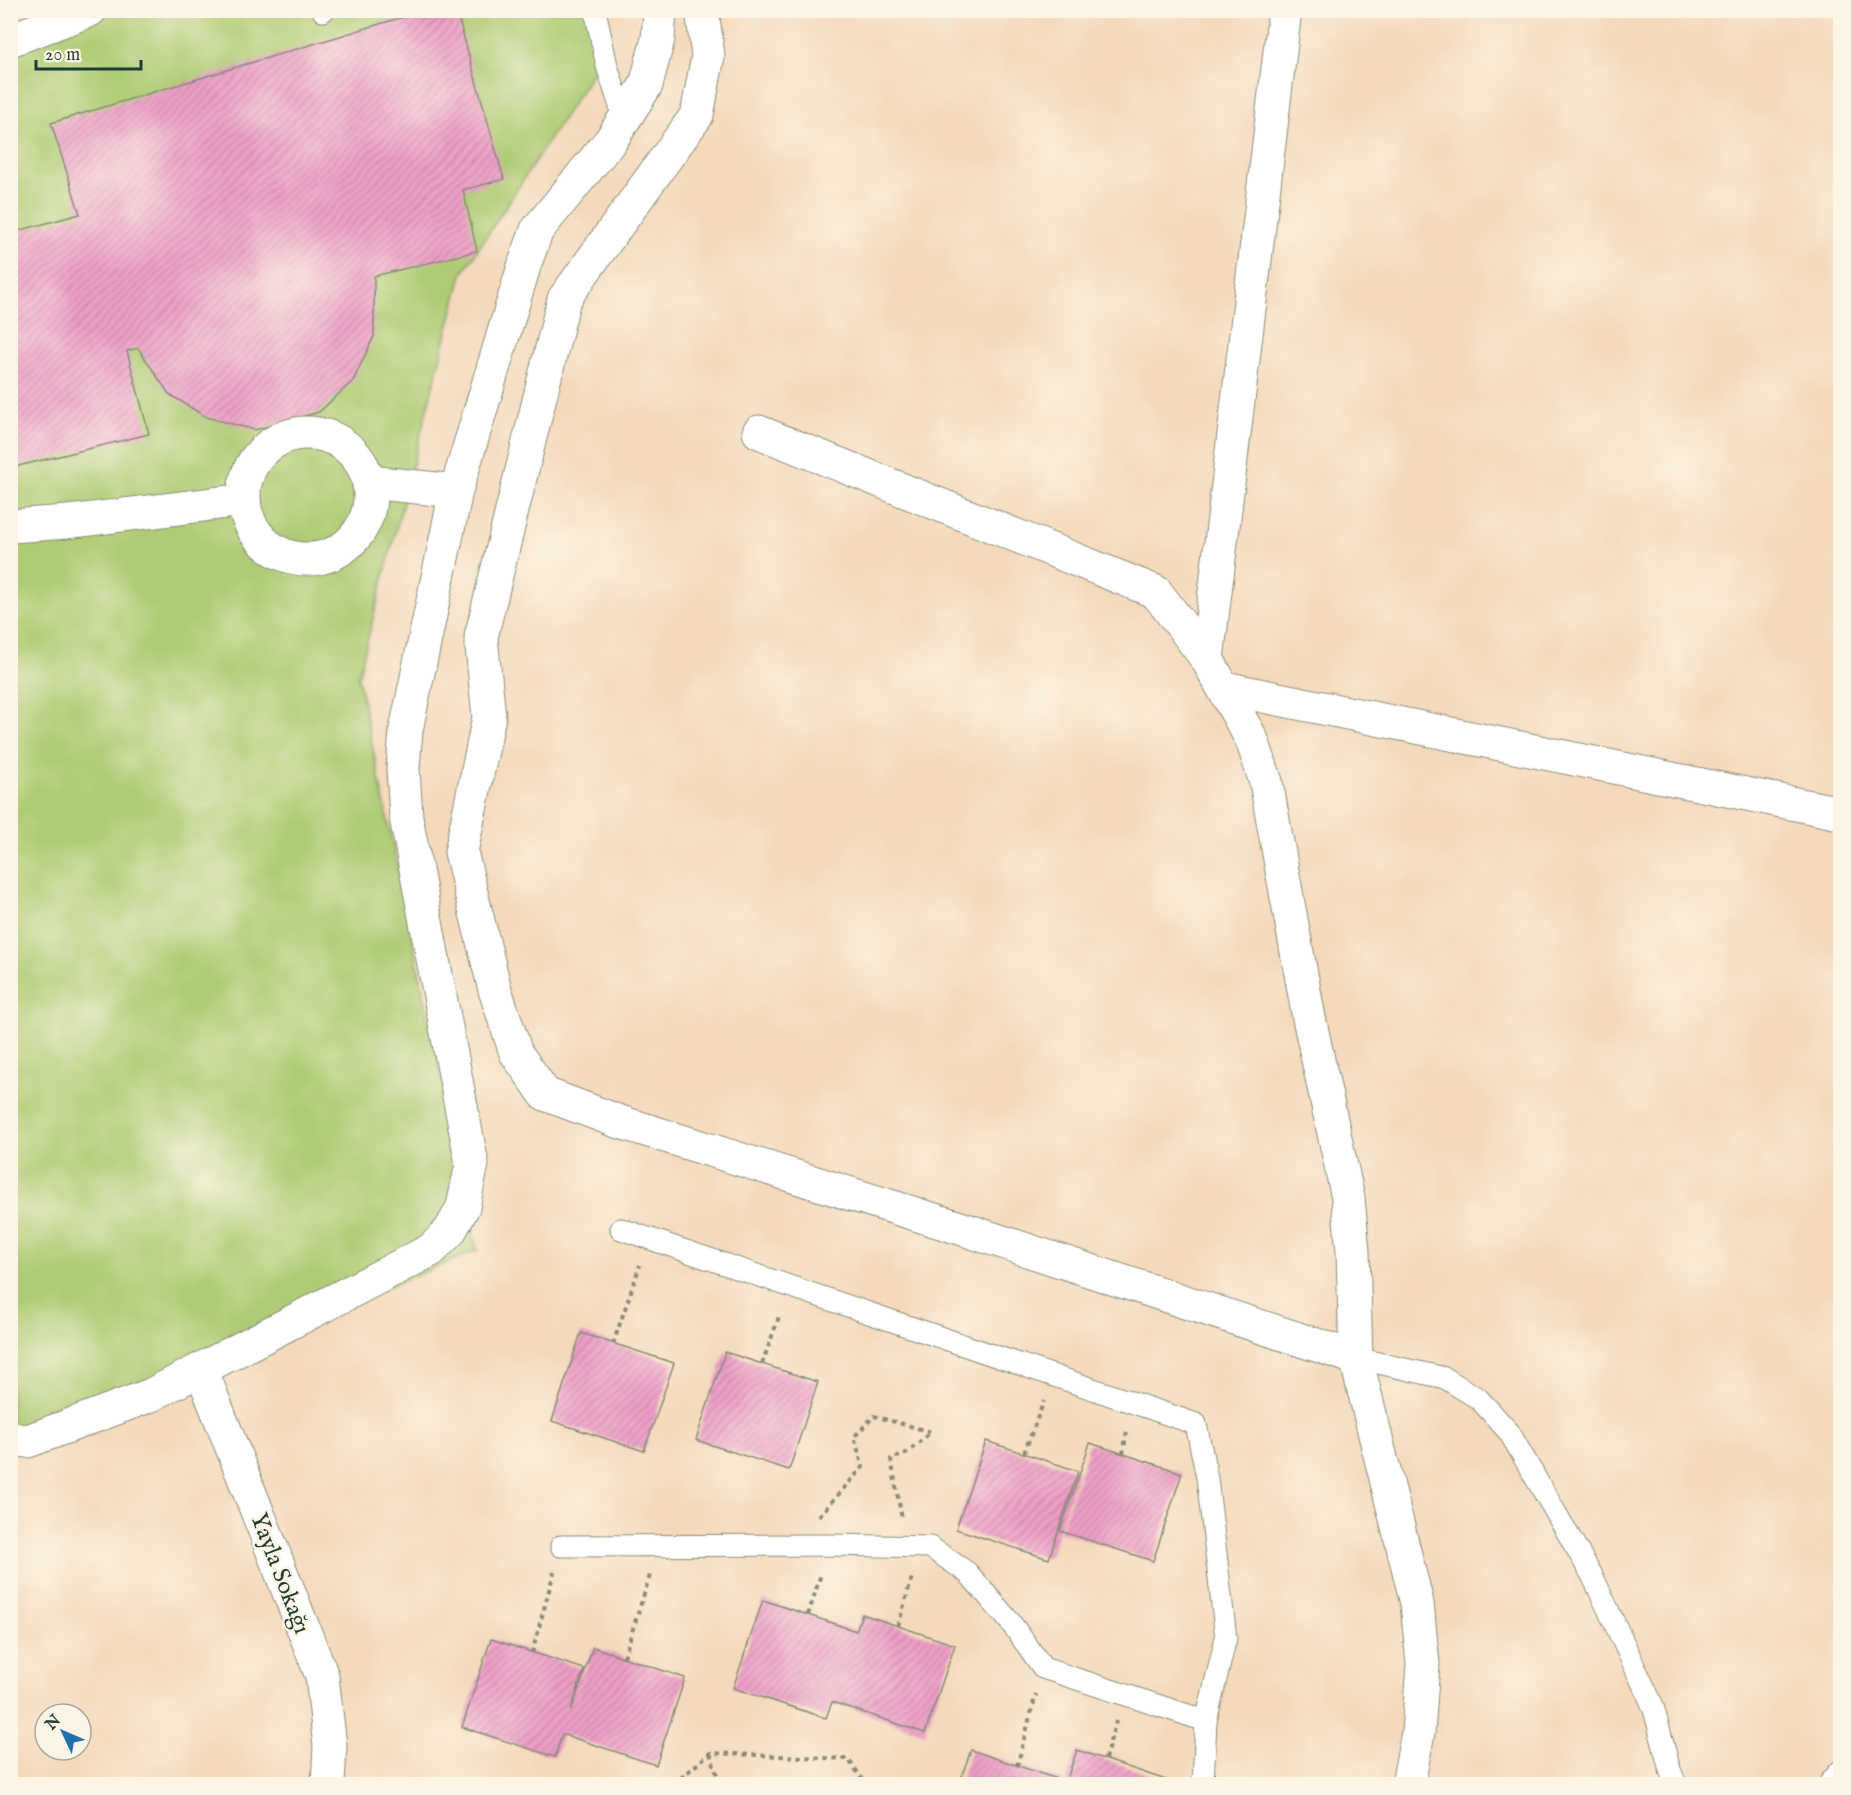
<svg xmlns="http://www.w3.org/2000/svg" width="1851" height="1795" font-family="'IM FELL English',serif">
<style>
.park{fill:#aecc74;stroke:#668454;stroke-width:1.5}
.building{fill:url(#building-hatch)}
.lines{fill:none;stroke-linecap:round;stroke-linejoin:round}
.lane-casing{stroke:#8a8b78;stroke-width:23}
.street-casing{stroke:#8a8b78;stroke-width:35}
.path{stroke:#8a8b78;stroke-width:4;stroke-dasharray:4.5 4.5;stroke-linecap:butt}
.lane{stroke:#fff;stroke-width:21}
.street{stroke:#fff;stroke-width:33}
.labels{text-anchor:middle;stroke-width:5;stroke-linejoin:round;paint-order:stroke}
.street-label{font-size:24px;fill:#1f3d34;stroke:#fcf5e5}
</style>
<defs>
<pattern id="building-hatch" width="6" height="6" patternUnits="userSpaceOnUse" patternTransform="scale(1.5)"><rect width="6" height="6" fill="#ee9ec8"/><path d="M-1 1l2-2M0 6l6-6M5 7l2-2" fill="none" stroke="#c082a3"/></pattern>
</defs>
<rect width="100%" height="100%" fill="#fcf5e5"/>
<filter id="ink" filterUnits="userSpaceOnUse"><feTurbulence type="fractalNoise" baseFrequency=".0167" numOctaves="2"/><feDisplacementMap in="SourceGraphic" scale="12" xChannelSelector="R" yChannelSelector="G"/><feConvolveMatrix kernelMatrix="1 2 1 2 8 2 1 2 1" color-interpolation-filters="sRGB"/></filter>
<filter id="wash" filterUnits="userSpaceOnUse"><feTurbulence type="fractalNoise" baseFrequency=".008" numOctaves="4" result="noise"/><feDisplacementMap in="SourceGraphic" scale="24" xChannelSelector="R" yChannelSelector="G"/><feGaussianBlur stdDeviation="1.35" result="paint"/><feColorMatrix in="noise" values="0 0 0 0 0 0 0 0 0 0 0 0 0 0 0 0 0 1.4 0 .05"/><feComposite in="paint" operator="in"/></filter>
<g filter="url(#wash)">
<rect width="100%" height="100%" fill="#f4d9bb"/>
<path class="park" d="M 101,11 L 587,11 L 604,55 L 462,274 L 358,677 L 477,1250 L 11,1445 L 11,46 Z"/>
<g id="blocks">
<g class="building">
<path d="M 426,10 L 456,10 L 504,179 L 463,190 L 477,251 L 374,276 L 374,336 L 353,381 L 319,412 L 255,430 L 206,417 L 169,394 L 138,348 L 127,351 L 149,434 L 10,468 L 10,233 L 80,214 L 51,123 Z"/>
<path d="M 581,1333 L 674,1363 L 644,1451 L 552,1421 Z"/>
<path d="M 725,1352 L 818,1382 L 789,1470 L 696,1440 Z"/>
<path d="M 986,1441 L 1078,1471 L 1049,1559 L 956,1529 Z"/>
<path d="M 1090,1443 L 1182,1473 L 1153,1561 L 1060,1531 Z"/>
<path d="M 763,1600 L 856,1631 L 862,1614 L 955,1645 L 925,1733 L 832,1702 L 826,1718 L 733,1688 Z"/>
<path d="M 491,1639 L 584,1669 L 571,1711 L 593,1647 L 685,1678 L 656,1765 L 562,1734 L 555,1757 L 462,1727 Z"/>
<path d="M 971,1750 L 1063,1781 L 1062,1784 L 959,1784 Z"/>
<path d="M 1077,1750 L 1169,1781 L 1168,1784 L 1065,1784 Z"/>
</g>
</g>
</g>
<g filter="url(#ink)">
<use href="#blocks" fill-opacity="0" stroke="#8a8b78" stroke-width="1.5"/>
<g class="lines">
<defs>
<g id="lane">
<path d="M 595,10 L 607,66 L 624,119"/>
<path d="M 323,11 L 324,10"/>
<path d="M 621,1229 L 1196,1424 L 1207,1478 L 1226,1638 L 1206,1721"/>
<path d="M 1356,1358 L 1445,1378 L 1479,1399 L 1509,1432 L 1593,1577 L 1653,1706 L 1670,1770 L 1676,1784"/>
<path d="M 561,1546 L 831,1545 L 930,1547 L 968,1573 L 1011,1623 L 1043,1668 L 1206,1721 L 1203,1784"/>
<path d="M 1829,1784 L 1840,1771"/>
</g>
<g id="street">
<path d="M 702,10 L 708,56 L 697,115 L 564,299 L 481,637 L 489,717 L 461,852 L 495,990 L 516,1053 L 545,1094 L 617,1121 L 960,1228 L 1356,1358"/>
<path d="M 1285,10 L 1207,659 L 1252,740 L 1266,782 L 1309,1018 L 1348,1198 L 1353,1251 L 1356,1358 L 1417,1603 L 1423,1664 L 1418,1733 L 1408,1784"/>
<path d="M 10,40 L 90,10"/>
<path d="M 759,432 L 1156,592 L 1207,659"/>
<circle cx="307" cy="496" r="63"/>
<path d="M 369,482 L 456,491"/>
<path d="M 10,526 L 67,522 L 244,500"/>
<path d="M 1224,688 L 1840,813"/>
<path d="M 201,1369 L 322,1676 L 330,1746 L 328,1784"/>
<path d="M 10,1439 L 28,1441 L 151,1395 L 431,1250 L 450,1231 L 463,1207 L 472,1164 L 406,817 L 403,768 L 406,730 L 456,491 L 525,263 L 537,230 L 611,140 L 646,85 L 658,39 L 660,10"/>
</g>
</defs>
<use href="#lane" class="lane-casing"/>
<use href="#street" class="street-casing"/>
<g class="path">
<path d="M 613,1344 L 640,1265"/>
<path d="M 762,1364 L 780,1314"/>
<path d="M 1024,1453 L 1044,1401"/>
<path d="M 1123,1454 L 1127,1431"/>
<path d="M 819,1516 L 863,1467 L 854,1437 L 874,1416 L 931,1432 L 905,1454 L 891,1459 L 902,1519"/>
<path d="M 808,1615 L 821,1574"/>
<path d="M 898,1626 L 913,1574"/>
<path d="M 532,1653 L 554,1572"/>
<path d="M 624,1657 L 650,1575"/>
<path d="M 710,1753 L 720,1784"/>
<path d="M 1105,1759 L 1116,1721"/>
<path d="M 1017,1766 L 1036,1694"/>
<path d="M 674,1784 L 710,1753 L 848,1759 L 866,1784"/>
</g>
<use href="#lane" class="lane"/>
<use href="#street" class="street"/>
</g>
</g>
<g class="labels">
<g class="street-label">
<text transform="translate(281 1573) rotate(69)" y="8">Yayla Sokağı</text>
</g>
</g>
<rect width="1851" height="1795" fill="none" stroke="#fcf5e5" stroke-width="36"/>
<g transform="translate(63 1732) rotate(314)"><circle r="28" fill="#fcf5e5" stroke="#a4ab9e" stroke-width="1.5"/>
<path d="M0-4.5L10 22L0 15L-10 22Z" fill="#1f6fb2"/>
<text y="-9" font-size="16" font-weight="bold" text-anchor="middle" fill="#1f3d34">N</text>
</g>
<path d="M36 60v9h105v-9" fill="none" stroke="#1f3d34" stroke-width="3"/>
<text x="45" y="60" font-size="18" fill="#1f3d34" stroke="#fcf5e5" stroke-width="4.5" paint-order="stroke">20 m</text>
</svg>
